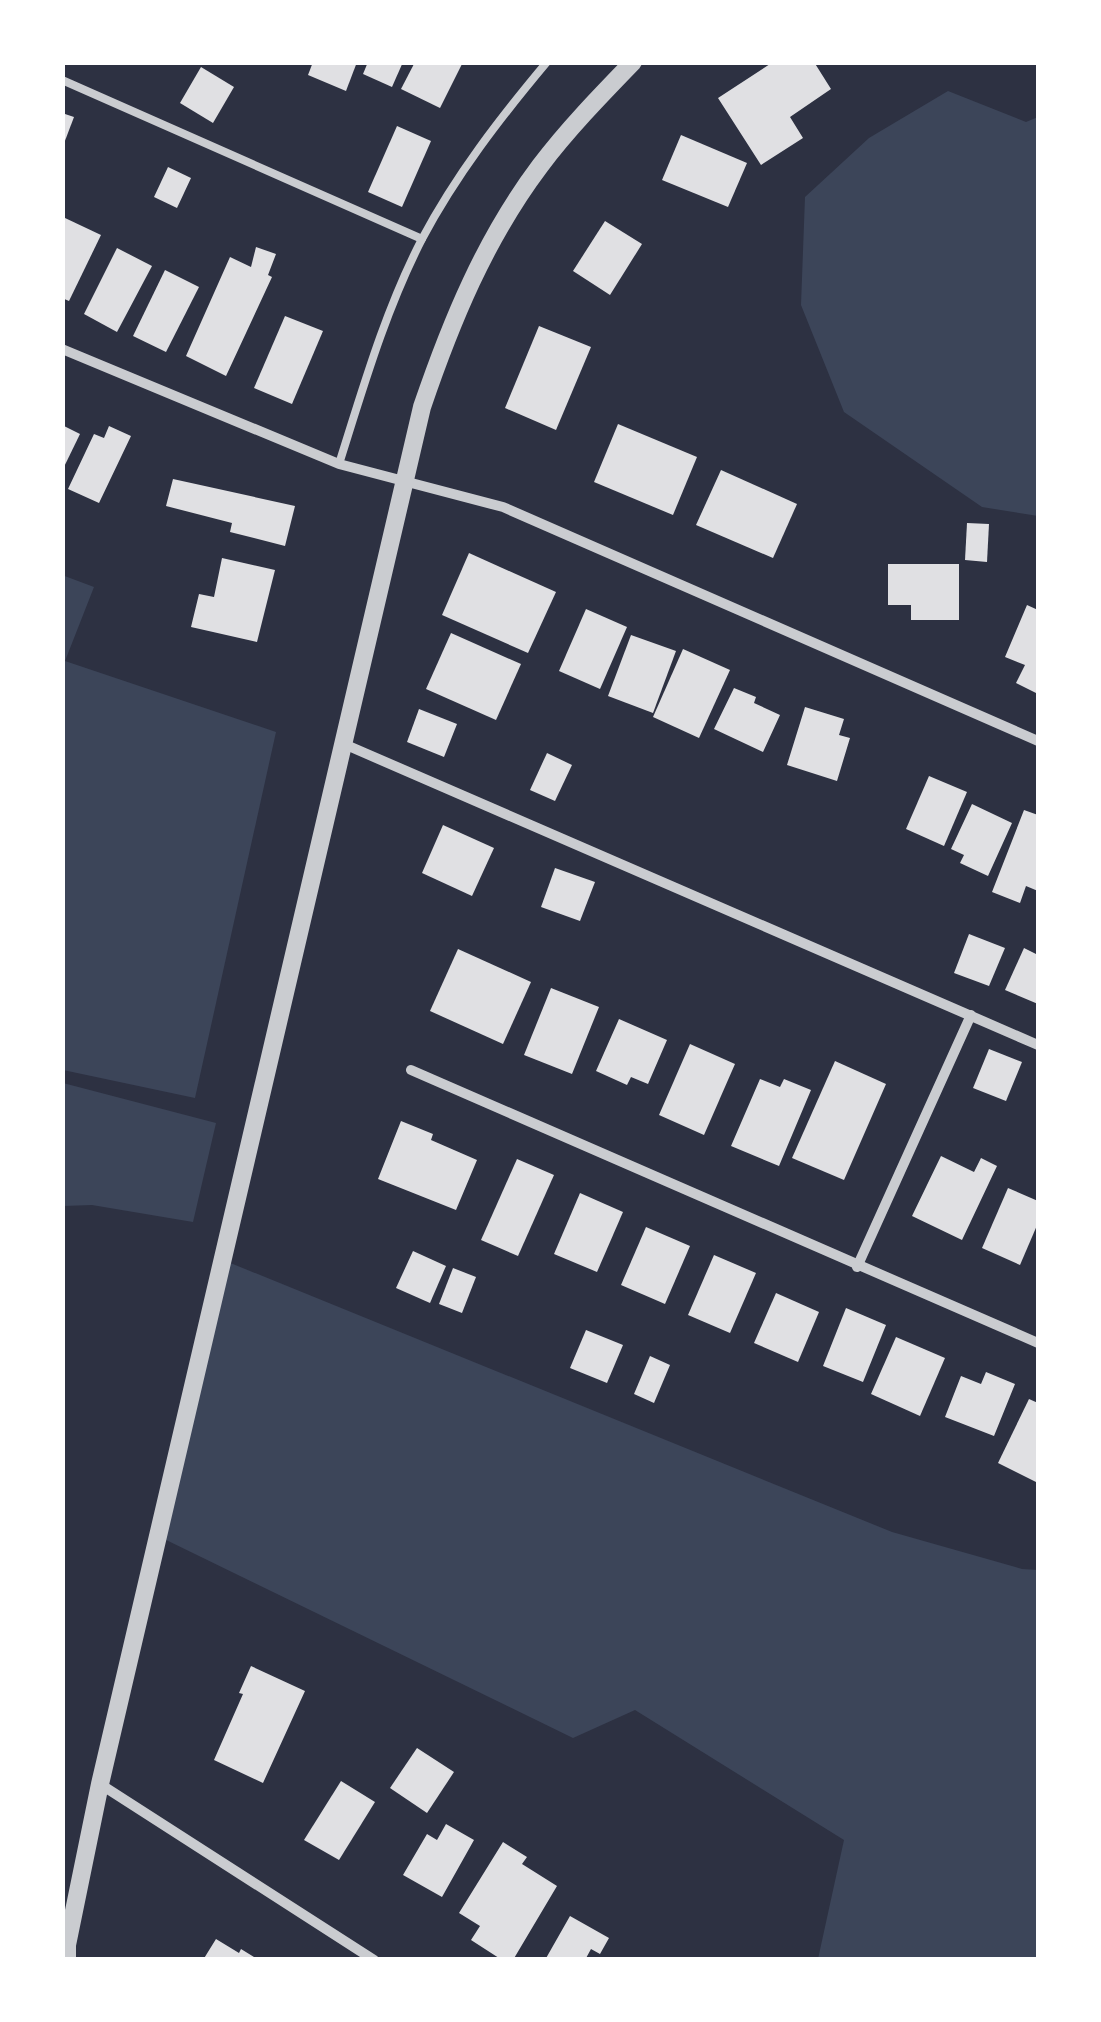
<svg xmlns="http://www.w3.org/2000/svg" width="1101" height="2022" font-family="Overpass,sans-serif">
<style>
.green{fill:#3c4559}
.building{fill:#e0e0e3}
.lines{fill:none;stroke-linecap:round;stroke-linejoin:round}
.service{stroke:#caccd0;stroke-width:8}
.minor{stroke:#caccd0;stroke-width:10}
.tertiary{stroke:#caccd0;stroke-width:18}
</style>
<rect width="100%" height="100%" fill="#2d3142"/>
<g class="green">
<path d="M 948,91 L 1026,122 L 1038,117 L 1038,516 L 982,507 L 844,412 L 801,305 L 805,197 L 869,138 Z"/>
<path d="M 62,575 L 94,587 L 65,661 L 276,732 L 195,1098 L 63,1070 Z"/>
<path d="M 63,1083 L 216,1123 L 193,1222 L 92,1205 L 63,1206 Z"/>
<path d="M 223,1260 L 892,1532 L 1022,1569 L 1038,1570 L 1038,1959 L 818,1959 L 844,1840 L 635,1710 L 573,1738 L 158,1536 Z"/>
</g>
<g class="building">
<path d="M 313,62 L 357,62 L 346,91 L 308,75 Z"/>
<path d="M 368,62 L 403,62 L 392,87 L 363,74 Z"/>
<path d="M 415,62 L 462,64 L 440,108 L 401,89 Z"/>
<path d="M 773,62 L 814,62 L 831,89 L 790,117 L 803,138 L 761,165 L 718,98 Z"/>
<path d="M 201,67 L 234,87 L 213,123 L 180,103 Z"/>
<path d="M 62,113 L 74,117 L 63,146 L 62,146 Z"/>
<path d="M 397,126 L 431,141 L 402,207 L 368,192 Z"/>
<path d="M 681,135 L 747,163 L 728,207 L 662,180 Z"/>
<path d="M 168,167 L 191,178 L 177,208 L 154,197 Z"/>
<path d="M 65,218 L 101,235 L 69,301 L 62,298 Z"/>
<path d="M 605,221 L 642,244 L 610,295 L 573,271 Z"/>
<path d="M 256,247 L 276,254 L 268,275 L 272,277 L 226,376 L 186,356 L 230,257 L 251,267 Z"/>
<path d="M 117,248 L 152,266 L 117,332 L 84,314 Z"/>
<path d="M 165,270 L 199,287 L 166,352 L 133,336 Z"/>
<path d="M 285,316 L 323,331 L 292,404 L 254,388 Z"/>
<path d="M 539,326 L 591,347 L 556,430 L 505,408 Z"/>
<path d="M 618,424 L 697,457 L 673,515 L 594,482 Z"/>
<path d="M 62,425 L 80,434 L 62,471 Z"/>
<path d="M 109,426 L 131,436 L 99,503 L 68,489 L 94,434 L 104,438 Z"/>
<path d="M 721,470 L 797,504 L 773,558 L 696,525 Z"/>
<path d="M 173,479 L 295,506 L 285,546 L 230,532 L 232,523 L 166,506 Z"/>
<path d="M 967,523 L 989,524 L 987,562 L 965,560 Z"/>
<path d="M 469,553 L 556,592 L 528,653 L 442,615 Z"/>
<path d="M 222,558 L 275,570 L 257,642 L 191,627 L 199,594 L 214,597 Z"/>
<path d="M 888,564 L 959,564 L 959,620 L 911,620 L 911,605 L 888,605 Z"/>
<path d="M 1027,605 L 1038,610 L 1038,694 L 1016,683 L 1025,665 L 1005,657 Z"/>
<path d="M 586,609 L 627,627 L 600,689 L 559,671 Z"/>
<path d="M 451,633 L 521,664 L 496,720 L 426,689 Z"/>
<path d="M 631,635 L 676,651 L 653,713 L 608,696 Z"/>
<path d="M 683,649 L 730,670 L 699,738 L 653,717 Z"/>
<path d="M 734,688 L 756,697 L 754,703 L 780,715 L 763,752 L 714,729 Z"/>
<path d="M 805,707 L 844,719 L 839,735 L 850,738 L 837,781 L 787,765 Z"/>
<path d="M 419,709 L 457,724 L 444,757 L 407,742 Z"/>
<path d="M 547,753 L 572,765 L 555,801 L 530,790 Z"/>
<path d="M 929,776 L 967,792 L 944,846 L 906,829 Z"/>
<path d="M 972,804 L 1012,823 L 988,876 L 960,863 L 964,855 L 951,849 Z"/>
<path d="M 1024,810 L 1038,815 L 1038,891 L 1026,886 L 1020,903 L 992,892 Z"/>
<path d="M 443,825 L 494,848 L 472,896 L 422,873 Z"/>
<path d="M 555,868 L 595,882 L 580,921 L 541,907 Z"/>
<path d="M 969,934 L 1005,948 L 989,986 L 954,973 Z"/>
<path d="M 1024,948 L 1038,955 L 1038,1004 L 1005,990 Z"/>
<path d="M 458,949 L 531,982 L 503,1044 L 430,1011 Z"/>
<path d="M 551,988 L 599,1007 L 572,1074 L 524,1055 Z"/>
<path d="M 619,1019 L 667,1040 L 648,1084 L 631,1077 L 627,1085 L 596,1071 Z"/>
<path d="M 690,1044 L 735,1064 L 704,1135 L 659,1115 Z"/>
<path d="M 989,1049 L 1022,1062 L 1006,1101 L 973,1088 Z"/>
<path d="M 835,1061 L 886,1084 L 844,1180 L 792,1158 Z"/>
<path d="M 760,1079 L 780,1087 L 784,1079 L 811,1090 L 779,1166 L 731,1146 Z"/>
<path d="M 401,1121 L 433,1134 L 431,1140 L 477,1160 L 456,1210 L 378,1179 Z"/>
<path d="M 941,1156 L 974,1172 L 981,1158 L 997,1166 L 962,1240 L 912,1216 Z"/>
<path d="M 517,1159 L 554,1175 L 518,1256 L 481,1240 Z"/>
<path d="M 1008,1188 L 1038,1201 L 1038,1223 L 1020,1265 L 982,1248 Z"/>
<path d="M 580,1193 L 623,1212 L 597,1272 L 554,1254 Z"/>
<path d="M 646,1227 L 690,1246 L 665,1304 L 621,1285 Z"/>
<path d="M 413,1251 L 446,1266 L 430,1303 L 396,1288 Z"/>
<path d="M 714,1255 L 756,1273 L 730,1333 L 688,1315 Z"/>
<path d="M 453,1268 L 476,1277 L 462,1313 L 439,1304 Z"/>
<path d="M 776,1293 L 819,1312 L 798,1362 L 754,1343 Z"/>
<path d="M 846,1308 L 886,1325 L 863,1382 L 823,1366 Z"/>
<path d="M 586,1330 L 623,1345 L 607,1383 L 570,1368 Z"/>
<path d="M 896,1337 L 945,1358 L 920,1416 L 871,1394 Z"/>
<path d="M 650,1356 L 670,1365 L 654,1403 L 634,1394 Z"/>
<path d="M 986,1372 L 1015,1384 L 994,1436 L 945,1417 L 961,1376 L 981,1384 Z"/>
<path d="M 1029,1399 L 1038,1403 L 1038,1483 L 998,1463 Z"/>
<path d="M 251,1666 L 305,1691 L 263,1783 L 214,1760 L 243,1694 L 239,1693 Z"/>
<path d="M 417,1748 L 454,1772 L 427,1813 L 390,1788 Z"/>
<path d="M 341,1781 L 375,1802 L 339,1860 L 304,1840 Z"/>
<path d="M 446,1824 L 474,1840 L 442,1897 L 403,1875 L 427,1834 L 437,1840 Z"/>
<path d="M 503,1842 L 527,1857 L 522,1864 L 557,1886 L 513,1960 L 502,1960 L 471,1940 L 480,1926 L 459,1913 Z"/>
<path d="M 570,1916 L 609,1938 L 600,1954 L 591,1949 L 585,1960 L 545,1960 Z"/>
<path d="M 216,1939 L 239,1953 L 241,1949 L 259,1960 L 203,1960 Z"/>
</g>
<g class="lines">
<g class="service">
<path d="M 62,80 L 422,239"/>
<path d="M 339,464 C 363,388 385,311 422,239 C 456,175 500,118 547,62"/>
</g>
<g class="minor">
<path d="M 62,349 L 339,464 L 503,507 L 1038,741"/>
<path d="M 344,744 L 1038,1045"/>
<path d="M 411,1070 L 1038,1343"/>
<path d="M 857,1267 L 971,1015"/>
<path d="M 100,1784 L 374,1960"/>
</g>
<path class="tertiary" d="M 67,1960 L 67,1945 L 100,1784 L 422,407 C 451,322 485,239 540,166 C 567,130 601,95 633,62"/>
</g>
<rect width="1101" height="2022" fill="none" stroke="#ffffff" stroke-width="130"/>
</svg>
